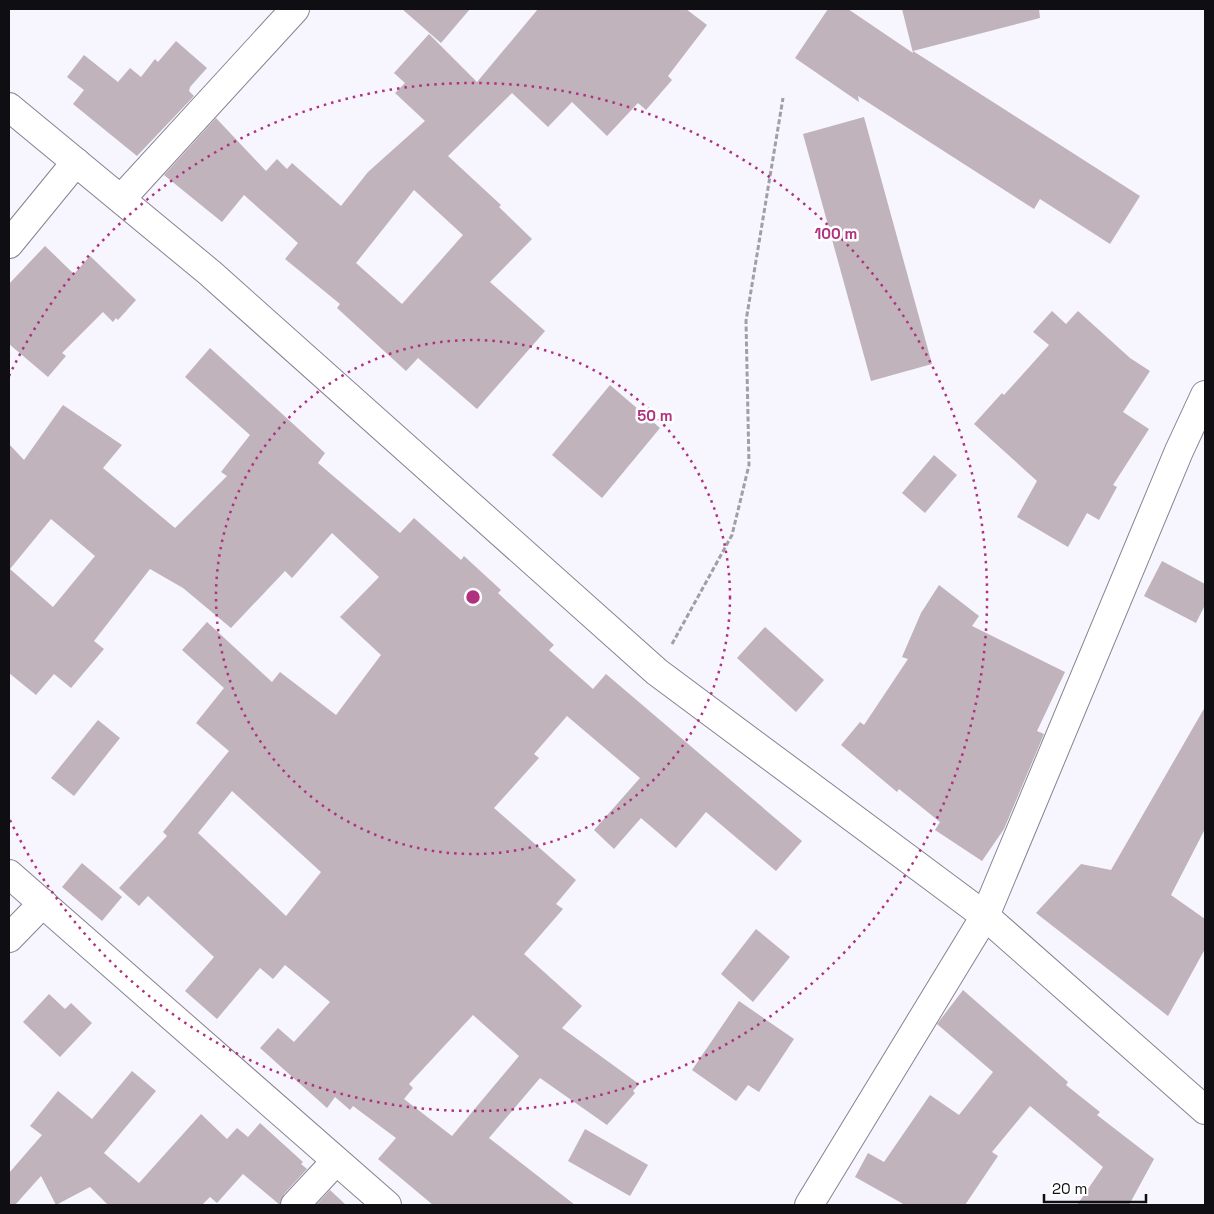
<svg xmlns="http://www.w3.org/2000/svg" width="1214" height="1214" font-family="'Space Grotesk',sans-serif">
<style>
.building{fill:#c0b3bc;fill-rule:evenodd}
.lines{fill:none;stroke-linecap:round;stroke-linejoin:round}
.minor-casing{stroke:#878391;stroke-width:30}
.path{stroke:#a09ea6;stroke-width:3;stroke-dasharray:5 2.5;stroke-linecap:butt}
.minor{stroke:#fff;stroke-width:28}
.ring{fill:none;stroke:#b0317f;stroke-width:2.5;stroke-dasharray:2.5 5}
.centre{fill:#b0317f;stroke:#fff;stroke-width:2.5}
.ring-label{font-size:15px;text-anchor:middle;font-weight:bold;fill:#b0317f;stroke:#fff;stroke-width:5;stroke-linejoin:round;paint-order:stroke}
</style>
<rect width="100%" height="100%" fill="#f7f5fe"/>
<g class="building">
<path d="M 402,9 L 470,9 L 441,43 Z"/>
<path d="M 538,9 L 686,9 L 707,25 L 668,76 L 672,80 L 646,110 L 638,103 L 607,136 L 572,102 L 548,127 L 512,93 L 448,156 L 501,205 L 499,207 L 532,239 L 490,282 L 545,331 L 477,409 L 418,358 L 406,371 L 337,308 L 340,304 L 285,259 L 298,243 L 244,195 L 222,222 L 164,175 L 216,118 L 266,171 L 277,159 L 287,169 L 292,163 L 341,206 L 368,172 L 425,121 L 395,93 L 405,83 L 394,73 L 429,34 L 477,82 ZM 414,190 L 463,235 L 402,304 L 356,263 Z"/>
<path d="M 828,9 L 848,9 L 913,53 L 902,9 L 1039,9 L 1040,18 L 913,51 L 1140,196 L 1110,244 L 1040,199 L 1034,209 L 858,96 L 859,102 L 795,58 Z"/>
<path d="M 176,41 L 207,68 L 190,87 L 189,91 L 194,96 L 137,156 L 73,104 L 84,90 L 67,77 L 84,55 L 118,82 L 130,68 L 141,77 L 155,59 L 158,62 Z"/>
<path d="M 864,117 L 932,364 L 871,381 L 803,134 Z"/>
<path d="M 45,246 L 74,274 L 90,256 L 136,300 L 118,320 L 116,318 L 113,322 L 103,312 L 62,353 L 66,356 L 48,377 L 9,344 L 9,284 Z"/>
<path d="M 1052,311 L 1066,324 L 1078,311 L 1130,358 L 1150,371 L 1123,412 L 1149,429 L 1113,485 L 1117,487 L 1099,520 L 1087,513 L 1068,547 L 1017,517 L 1037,481 L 974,424 L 1002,393 L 1004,395 L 1049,345 L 1033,332 Z"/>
<path d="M 210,348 L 325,453 L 318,463 L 400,533 L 414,518 L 461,560 L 464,556 L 501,590 L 498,593 L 554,645 L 549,650 L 593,689 L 606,674 L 802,841 L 776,871 L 706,812 L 676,848 L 641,818 L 614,849 L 594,830 L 640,778 L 567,716 L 534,754 L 539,758 L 494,808 L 576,880 L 556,904 L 563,909 L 524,954 L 582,1006 L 562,1028 L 639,1084 L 633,1091 L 635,1093 L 607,1125 L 540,1078 L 489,1138 L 575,1205 L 433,1205 L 378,1159 L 396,1138 L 353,1106 L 350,1110 L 335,1097 L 327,1108 L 260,1048 L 278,1028 L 294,1042 L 330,1002 L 285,965 L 273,979 L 260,968 L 217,1019 L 185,991 L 214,957 L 148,896 L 139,906 L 119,888 L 167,836 L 163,832 L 229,751 L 196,723 L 224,688 L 182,650 L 207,622 L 272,682 L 280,672 L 336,715 L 381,655 L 340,617 L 379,577 L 332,533 L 292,578 L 285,571 L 231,628 L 183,588 L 150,569 L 94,641 L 104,649 L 71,688 L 54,674 L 36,695 L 9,673 L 9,444 L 24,460 L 63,405 L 122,445 L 103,468 L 175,528 L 227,476 L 221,472 L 250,435 L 185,377 ZM 51,519 L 95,556 L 53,607 L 10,569 ZM 232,791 L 321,872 L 286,916 L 198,833 ZM 473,1015 L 519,1056 L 452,1136 L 404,1099 L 413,1088 L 409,1084 Z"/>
<path d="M 610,385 L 660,428 L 602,498 L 552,455 Z"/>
<path d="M 934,455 L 957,475 L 925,513 L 902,493 Z"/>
<path d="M 1162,561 L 1205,584 L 1205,605 L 1196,623 L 1144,596 Z"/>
<path d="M 939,585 L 979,616 L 972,626 L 1065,672 L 1037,731 L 1044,734 L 1004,829 L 982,861 L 935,830 L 940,822 L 899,789 L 897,792 L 841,745 L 860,722 L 864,725 L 908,659 L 902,657 L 921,613 Z"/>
<path d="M 765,627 L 824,680 L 796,712 L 737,658 Z"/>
<path d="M 1205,707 L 1205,829 L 1171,895 L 1205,919 L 1205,949 L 1168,1016 L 1036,913 L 1081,864 L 1111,870 Z"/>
<path d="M 98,720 L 120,738 L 74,796 L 51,778 Z"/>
<path d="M 82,863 L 122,897 L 102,921 L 62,887 Z"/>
<path d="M 756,929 L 790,957 L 753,1002 L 721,974 Z"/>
<path d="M 963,990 L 1068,1082 L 1066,1085 L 1100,1112 L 1097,1115 L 1154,1159 L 1129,1205 L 1077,1205 L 1103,1167 L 1030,1106 L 992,1152 L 998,1156 L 965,1205 L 905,1205 L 855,1177 L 868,1153 L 884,1162 L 930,1095 L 959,1115 L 993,1072 L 937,1024 Z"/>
<path d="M 49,994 L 65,1009 L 71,1003 L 92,1023 L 60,1057 L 23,1022 Z"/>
<path d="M 739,1001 L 794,1039 L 759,1092 L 748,1085 L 736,1101 L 692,1070 Z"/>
<path d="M 132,1071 L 156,1091 L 104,1153 L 139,1183 L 201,1114 L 227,1139 L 237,1128 L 248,1137 L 260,1123 L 303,1162 L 301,1164 L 307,1169 L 284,1194 L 280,1205 L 243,1174 L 217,1203 L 210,1197 L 202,1205 L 108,1205 L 90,1187 L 56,1205 L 41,1176 L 15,1205 L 9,1205 L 9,1173 L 42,1135 L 30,1126 L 58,1091 L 92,1119 Z"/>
<path d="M 585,1129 L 648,1165 L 630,1196 L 568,1161 Z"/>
<path d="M 330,1190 L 346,1205 L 316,1205 Z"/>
</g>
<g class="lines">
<defs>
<g id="minor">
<path d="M 9,107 L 210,273 L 657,672 L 985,916 L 1205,1110"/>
<path d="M 121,199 L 295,9"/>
<path d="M 9,244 L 76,162"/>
<path d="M 9,874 L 387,1205"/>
<path d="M 9,938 L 43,903"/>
<path d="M 295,1205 L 335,1162"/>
<path d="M 809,1205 L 985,916 L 1179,451 L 1205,395"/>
</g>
</defs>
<use href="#minor" class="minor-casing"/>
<path class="path" d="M 672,644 L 732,535 L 749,465 L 746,321 L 783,98"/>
<use href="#minor" class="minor"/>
</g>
<g class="ring">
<circle cx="473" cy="597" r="257"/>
<path d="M9 376A514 514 0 1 1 9 818"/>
</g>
<circle cx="473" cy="597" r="8" class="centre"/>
<g class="ring-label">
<text x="836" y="239">100 m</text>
<text x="655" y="421">50 m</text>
</g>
<rect width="1214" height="1214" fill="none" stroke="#0f0e13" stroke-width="20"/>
<path d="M1044 1194v8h102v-8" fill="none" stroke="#0f0e13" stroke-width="2.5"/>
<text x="1052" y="1194" font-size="15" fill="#0f0e13" stroke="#ffffff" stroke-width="4" paint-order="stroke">20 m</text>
</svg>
